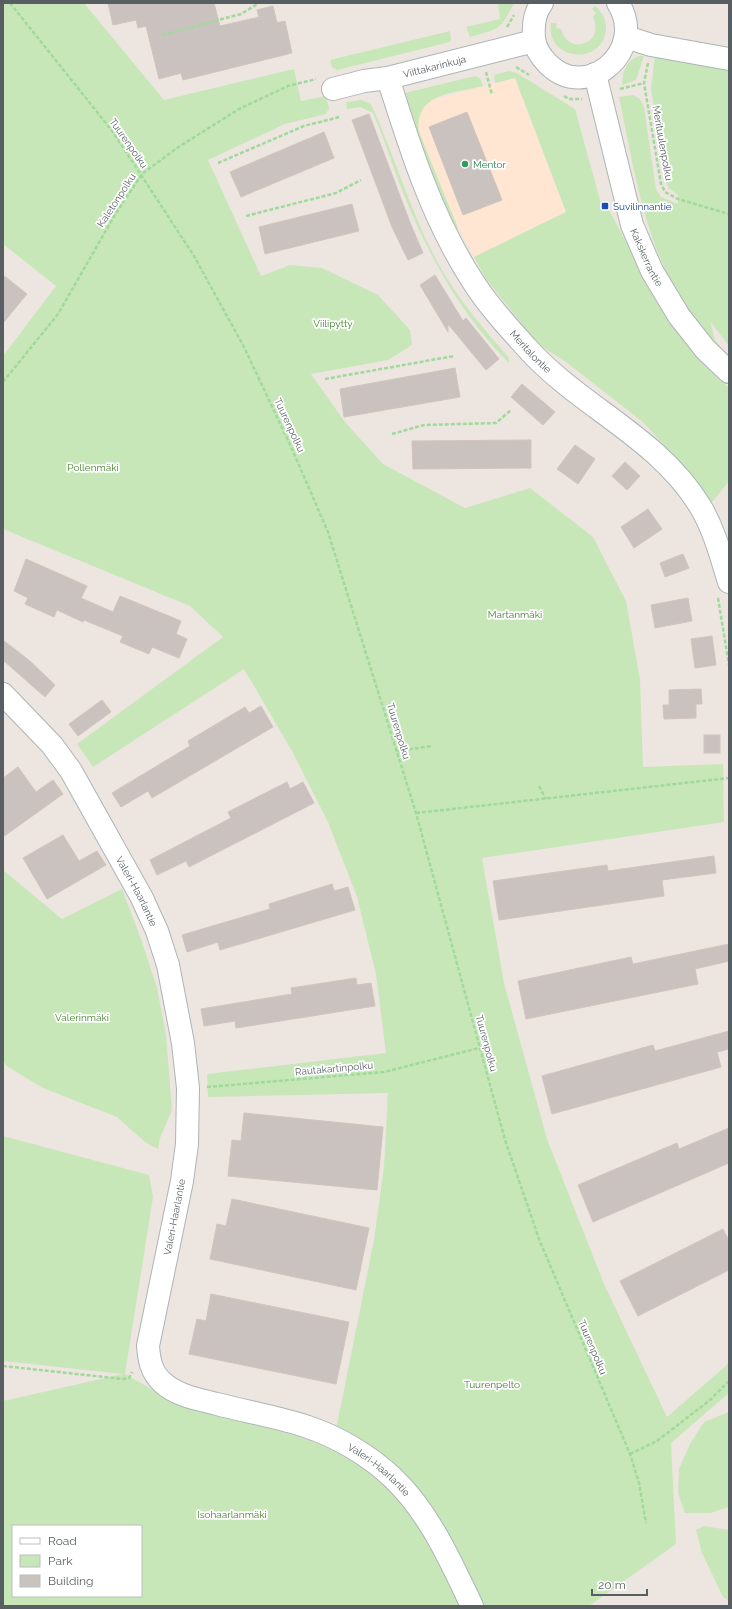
<svg xmlns="http://www.w3.org/2000/svg" width="732" height="1609" font-family="Raleway,sans-serif">
<style>
.commercial{fill:#ffe6d2}
.green{fill:#c8e7b9;fill-rule:evenodd}
.building{fill:#cac2be;stroke:#d2c4bd}
.lines{fill:none;stroke-linecap:round;stroke-linejoin:round}
.minor-casing{stroke:#adb4b6;stroke-width:24}
.path{stroke:#9fda9b;stroke-width:2.5;stroke-dasharray:4 2;stroke-linecap:butt}
.minor{stroke:#fff;stroke-width:22}
.leisure-dot{fill:#2e9e5b;stroke:#fff;stroke-width:1.5}
.transit-dot{fill:#1a4fb4;stroke:#fff;stroke-width:1.5}
.labels{text-anchor:middle;stroke-width:3.5;stroke-linejoin:round;paint-order:stroke}
.street-label{font-size:10px;fill:#585f62;stroke:#fff}
.leisure-label{font-size:10px;fill:#27864d;stroke:#fff;text-anchor:start}
.transit-label{font-size:10px;fill:#164399;stroke:#fff;text-anchor:start}
.park-label{font-size:10px;fill:#45842e;stroke:#fff}
</style>
<rect width="100%" height="100%" fill="#ede5df"/>
<path class="commercial" d="M 515,78 L 566,212 L 474,257 L 453,217 L 419,132 L 417,122 L 421,110 L 428,101 Z"/>
<g class="green">
<path d="M 3,3 L 84,3 L 164,100 L 294,69 L 301,101 L 326,96 L 329,108 L 326,114 L 285,124 L 208,160 L 261,276 L 290,265 L 322,268 L 378,295 L 410,330 L 412,345 L 388,360 L 311,374 L 345,422 L 383,464 L 465,508 L 530,488 L 593,537 L 626,601 L 640,680 L 643,767 L 723,764 L 724,822 L 482,858 L 504,983 L 547,1139 L 604,1284 L 667,1417 L 729,1363 L 729,1393 L 671,1443 L 676,1544 L 589,1606 L 3,1606 L 3,1401 L 123,1374 L 3,1361 L 3,1136 L 149,1175 L 153,1197 L 125,1374 L 183,1407 L 306,1438 L 332,1450 L 374,1240 L 384,1166 L 388,1093 L 208,1097 L 207,1074 L 386,1053 L 376,974 L 357,897 L 328,822 L 292,751 L 244,669 L 93,767 L 77,744 L 223,637 L 190,606 L 3,529 L 3,356 L 56,286 L 3,244 ZM 13,1526 L 141,1526 L 141,1596 L 13,1596 Z"/>
<path d="M 498,3 L 514,3 C 500,31 499,29 470,37 L 466,27 L 500,19 Z"/>
<path d="M 595,6 C 602,12 607,20 606,30 C 602,67 545,60 551,23 L 557,23 L 556,28 L 561,29 C 568,57 606,43 593,17 L 596,13 L 592,9 Z"/>
<path d="M 450,31 L 451,41 L 450,42 L 337,70 L 332,67 L 330,60 Z"/>
<path d="M 639,56 L 644,56 L 636,80 L 622,85 C 622,73 626,60 639,56 Z"/>
<path d="M 655,56 L 729,69 L 729,346 L 710,321 L 715,340 L 729,358 C 717,350 709,339 700,327 C 647,260 636,178 619,97 L 633,95 L 640,99 L 644,107 L 656,189 L 661,197 L 678,204 L 678,195 L 669,188 L 664,179 L 651,88 Z"/>
<path d="M 509,71 L 517,73 L 575,109 L 603,211 L 609,210 C 641,269 677,344 729,388 L 729,481 L 709,506 L 693,478 L 644,423 L 566,362 L 538,344 L 486,279 L 474,257 L 566,212 L 515,78 L 495,83 L 494,75 Z"/>
<path d="M 475,76 L 480,78 L 483,86 C 454,93 414,93 419,132 L 458,228 L 452,229 L 404,98 L 405,93 Z"/>
<path d="M 361,100 L 371,104 C 395,156 410,212 438,263 C 457,298 483,328 509,358 L 509,363 C 461,315 427,253 402,190 C 392,164 384,138 373,113 L 360,107 L 347,109 L 346,102 Z"/>
<path d="M 3,870 L 62,919 L 122,889 L 141,939 L 157,988 L 166,1035 L 172,1110 L 160,1138 L 158,1149 L 145,1142 L 117,1117 L 43,1088 L 8,1067 L 3,1061 Z"/>
<path d="M 729,1412 L 729,1507 L 710,1513 L 685,1513 L 678,1493 L 679,1469 L 690,1444 L 704,1422 Z"/>
<path d="M 704,1526 L 729,1530 L 729,1601 L 723,1597 L 702,1553 L 696,1530 Z"/>
</g>
<g class="building">
<path d="M 108,3 L 214,3 L 220,26 L 259,17 L 257,10 L 273,6 L 277,23 L 285,21 L 292,53 L 183,80 L 181,73 L 159,79 L 146,26 L 138,28 L 136,20 L 113,25 Z"/>
<path d="M 467,112 L 502,200 L 463,215 L 429,127 Z"/>
<path d="M 369,114 L 411,225 L 423,253 L 408,260 L 392,227 L 352,120 Z"/>
<path d="M 324,132 L 334,158 L 241,197 L 230,172 Z"/>
<path d="M 352,204 L 359,231 L 265,254 L 259,227 Z"/>
<path d="M 3,275 L 27,294 L 3,323 Z"/>
<path d="M 435,275 L 463,321 L 466,318 L 499,359 L 486,370 L 448,324 L 448,332 L 420,285 Z"/>
<path d="M 455,368 L 460,397 L 344,417 L 340,389 Z"/>
<path d="M 522,384 L 555,412 L 543,425 L 511,397 Z"/>
<path d="M 531,440 L 531,468 L 413,469 L 412,441 Z"/>
<path d="M 575,445 L 595,459 L 578,484 L 557,469 Z"/>
<path d="M 625,462 L 640,476 L 627,490 L 612,476 Z"/>
<path d="M 648,509 L 662,529 L 634,548 L 621,527 Z"/>
<path d="M 683,554 L 689,568 L 665,577 L 660,563 Z"/>
<path d="M 26,559 L 87,586 L 81,598 L 113,612 L 120,596 L 181,621 L 176,634 L 187,639 L 179,658 L 152,647 L 149,654 L 120,642 L 123,636 L 84,620 L 83,622 L 57,610 L 54,617 L 25,604 L 28,598 L 14,591 Z"/>
<path d="M 688,598 L 692,621 L 655,628 L 651,605 Z"/>
<path d="M 712,636 L 716,665 L 695,668 L 691,639 Z"/>
<path d="M 3,640 L 30,661 L 55,685 L 45,697 L 3,660 Z"/>
<path d="M 701,689 L 702,704 L 696,704 L 696,718 L 664,719 L 663,705 L 669,705 L 669,690 Z"/>
<path d="M 102,700 L 111,712 L 78,736 L 69,724 Z"/>
<path d="M 261,706 L 273,727 L 152,798 L 148,791 L 121,807 L 112,793 L 190,746 L 188,741 L 245,707 L 249,713 Z"/>
<rect x="704" y="735" width="16" height="18"/>
<path d="M 18,767 L 36,792 L 53,780 L 63,794 L 3,837 L 3,778 Z"/>
<path d="M 287,782 L 290,789 L 303,782 L 314,803 L 189,867 L 186,861 L 157,875 L 150,860 L 231,818 L 228,812 Z"/>
<path d="M 63,835 L 79,861 L 97,851 L 106,865 L 47,899 L 23,858 Z"/>
<path d="M 714,856 L 716,873 L 662,880 L 664,896 L 499,920 L 493,881 L 607,865 L 608,871 Z"/>
<path d="M 332,884 L 334,891 L 348,887 L 355,910 L 220,950 L 218,942 L 187,952 L 182,935 L 270,909 L 269,904 Z"/>
<path d="M 729,944 L 729,961 L 695,969 L 698,984 L 526,1019 L 518,981 L 631,957 L 633,964 Z"/>
<path d="M 356,978 L 357,985 L 371,983 L 375,1006 L 236,1028 L 235,1021 L 204,1026 L 201,1009 L 292,994 L 291,988 Z"/>
<path d="M 729,1031 L 729,1049 L 717,1052 L 721,1067 L 552,1114 L 542,1076 L 653,1045 L 655,1051 Z"/>
<path d="M 244,1113 L 383,1127 L 377,1190 L 228,1176 L 232,1140 L 241,1141 Z"/>
<path d="M 729,1128 L 729,1163 L 593,1222 L 578,1185 L 677,1143 L 679,1149 Z"/>
<path d="M 232,1199 L 369,1228 L 356,1290 L 210,1259 L 217,1224 L 226,1226 Z"/>
<path d="M 723,1229 L 729,1241 L 729,1270 L 638,1316 L 620,1281 Z"/>
<path d="M 211,1294 L 349,1322 L 336,1384 L 189,1354 L 197,1319 L 206,1321 Z"/>
</g>
<g class="lines">
<defs>
<g id="minor">
<path d="M 542,3 C 534,13 533,25 534,38 C 535,48 541,57 548,64 C 587,103 648,50 618,3"/>
<path d="M 626,37 L 651,45 L 729,59"/>
<path id="s1" d="M 595,74 L 632,225 L 652,271 L 679,316 L 705,349 L 729,372"/>
<path id="s2" d="M 388,78 C 410,148 432,218 472,280 C 487,304 508,327 527,348 C 580,407 658,437 700,506 C 714,529 721,556 729,582"/>
<path id="s3" d="M 333,89 L 364,81 L 388,78 L 534,41"/>
<path id="s4" d="M 3,694 L 52,745 L 71,771 L 142,898 L 157,931 L 168,965 L 183,1043 L 188,1088 L 187,1144 L 182,1181 L 148,1346 C 149,1359 151,1372 162,1382 C 177,1396 198,1399 217,1404 C 247,1412 279,1417 308,1427 C 338,1437 370,1456 393,1478 C 429,1512 451,1562 472,1606"/>
</g>
</defs>
<use href="#minor" class="minor-casing"/>
<g class="path">
<path d="M 10,3 L 113,132 L 194,256 L 244,347 L 292,449 L 328,532 L 416,813 L 505,1140 L 539,1239 L 630,1454 L 639,1483 L 646,1523"/>
<path d="M 507,27 L 514,15"/>
<path d="M 162,35 L 241,14 L 259,3"/>
<path d="M 648,63 L 644,83 L 661,184 L 665,192 L 678,199 L 729,214"/>
<path d="M 516,67 L 529,75"/>
<path d="M 486,72 L 492,95"/>
<path d="M 620,89 L 644,83"/>
<path d="M 564,96 L 569,99 L 582,99"/>
<path d="M 218,163 L 304,126 L 339,117"/>
<path d="M 246,216 L 336,193 L 361,180"/>
<path d="M 325,379 L 454,356"/>
<path d="M 3,382 L 58,314 L 116,213 L 142,174 L 177,148 L 239,109 L 288,86 L 316,79"/>
<path d="M 392,434 L 424,425 L 496,423 L 511,410"/>
<path d="M 718,598 L 729,665"/>
<path d="M 397,751 L 432,746"/>
<path d="M 539,786 L 546,799"/>
<path d="M 416,813 L 729,778"/>
<path d="M 207,1087 L 384,1072 L 479,1048"/>
<path d="M 3,1366 L 123,1379 L 129,1378 L 132,1372"/>
<path d="M 630,1454 L 657,1441 L 710,1400 L 729,1381"/>
</g>
<use href="#minor" class="minor"/>
</g>
<circle class="leisure-dot" cx="465" cy="164" r="4"/>
<rect class="transit-dot" x="601" y="202" width="8" height="8" rx="2"/>
<g class="labels">
<g class="street-label">
<text dy="4" stroke="none"><textPath href="#s3" startOffset="104">Viittakarinkuja</textPath></text>
<text transform="translate(129 143) rotate(55)" y="4">Tuurenpolku</text>
<text transform="translate(663 143) rotate(80)" y="4">Merituulenpolku</text>
<text transform="translate(116 200) rotate(-57)" y="4">Kaletonpolku</text>
<text dy="4" stroke="none"><textPath href="#s1" startOffset="191">Kakskerrantie</textPath></text>
<text dy="4" stroke="none"><textPath href="#s2" startOffset="312">Meritalontie</textPath></text>
<text transform="translate(290 425) rotate(65)" y="4">Tuurenpolku</text>
<text transform="translate(399 731) rotate(73)" y="4">Tuurenpolku</text>
<text dy="4" stroke="none"><textPath href="#s4" startOffset="240">Valeri-Haarlantie</textPath></text>
<text transform="translate(487 1043) rotate(75)" y="4">Tuurenpolku</text>
<text transform="translate(334 1068) rotate(-5)" y="4">Rautakartinpolku</text>
<text transform="translate(174 1217) rotate(-79)" y="4">Valeri-Haarlantie</text>
<text transform="translate(593 1347) rotate(67)" y="4">Tuurenpolku</text>
<text dy="4" stroke="none"><textPath href="#s4" startOffset="984">Valeri-Haarlantie</textPath></text>
</g>
<g class="leisure-label">
<text x="473" y="168">Mentor</text>
</g>
<g class="transit-label">
<text x="613" y="210">Suvilinnantie</text>
</g>
<g class="park-label">
<text x="333" y="327">Viilipytty</text>
<text x="93" y="471">Pollenmäki</text>
<text x="515" y="618">Martanmäki</text>
<text x="82" y="1021">Valerinmäki</text>
<text x="492" y="1388">Tuurenpelto</text>
<text x="232" y="1518">Isohaarlanmäki</text>
</g>
</g>
<rect width="732" height="1609" fill="none" stroke="#585f62" stroke-width="8"/>
<rect x="12" y="1525" width="130" height="72" fill="#ffffff" stroke="#bcbfc0"/>
<rect x="20" y="1538" width="20" height="6" fill="#ffffff" stroke="#bcbfc0"/>
<text x="48" y="1545" font-size="12" fill="#585f62">Road</text>
<rect x="20" y="1555" width="20" height="12" fill="#c8e7b9" stroke="#bcbfc0"/>
<text x="48" y="1565" font-size="12" fill="#585f62">Park</text>
<rect x="20" y="1575" width="20" height="12" fill="#cac2be" stroke="#bcbfc0"/>
<text x="48" y="1585" font-size="12" fill="#585f62">Building</text>
<path d="M592 1589v6h55v-6" fill="none" stroke="#585f62" stroke-width="2"/>
<text x="598" y="1589" font-size="12" fill="#585f62" stroke="#ffffff" stroke-width="3" paint-order="stroke">20 m</text>
</svg>
